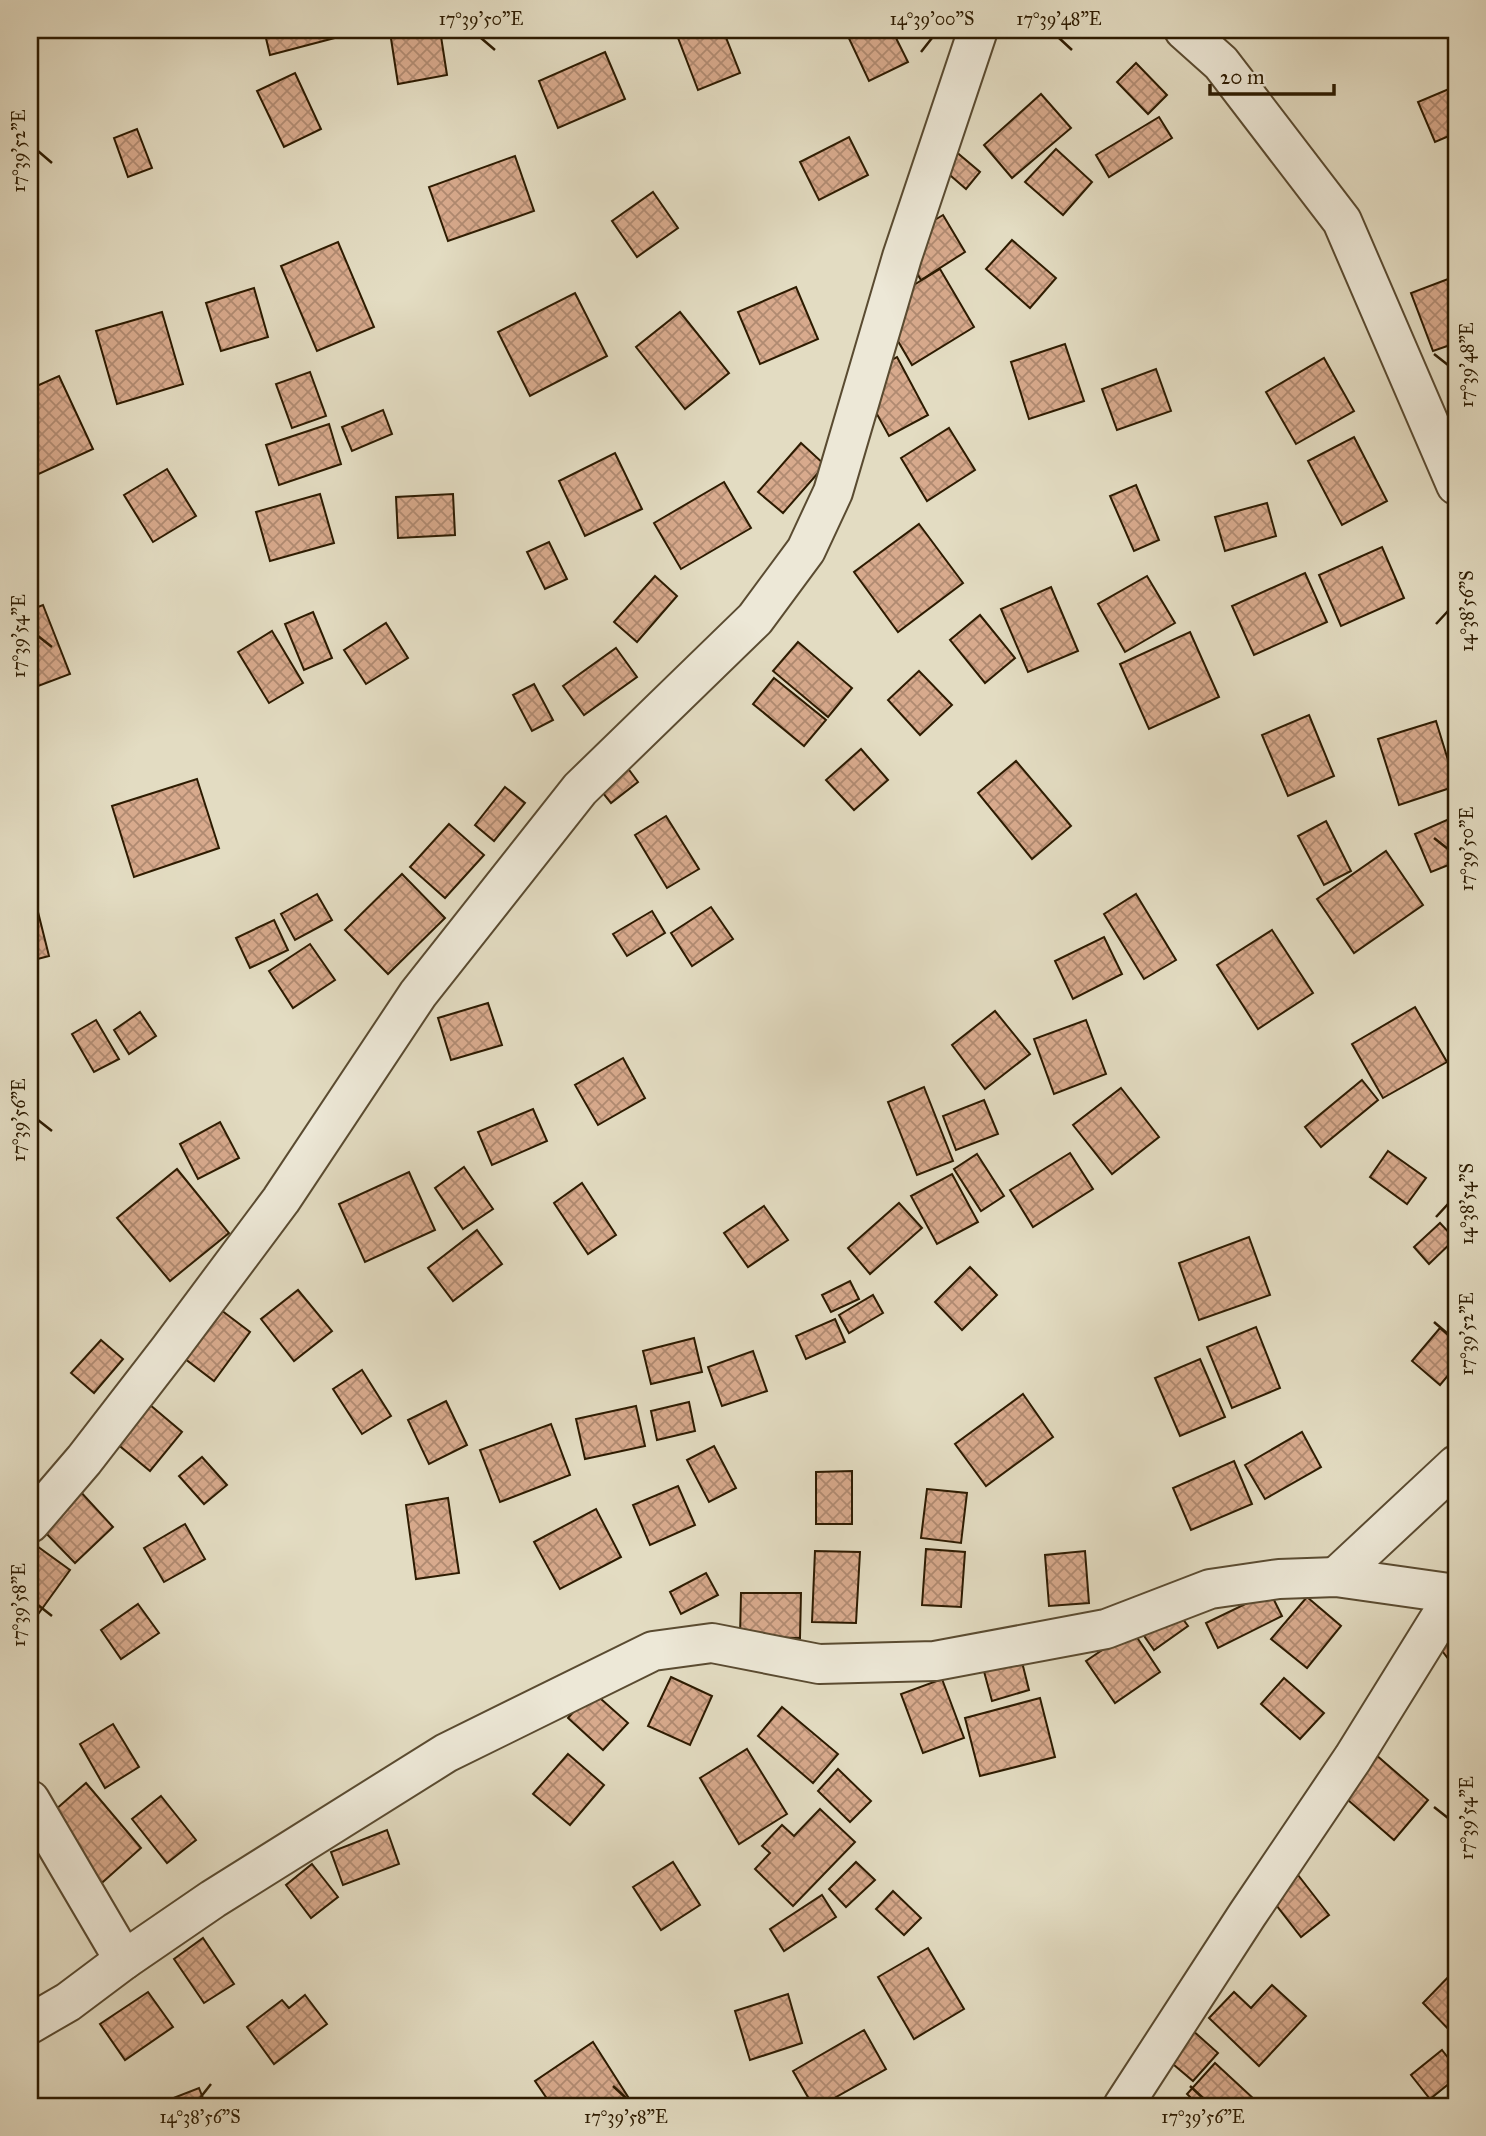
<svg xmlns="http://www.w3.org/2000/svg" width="1486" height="2136" font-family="'IM FELL Great Primer',serif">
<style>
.building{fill:url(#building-cross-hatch);stroke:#2d1b01;stroke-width:2}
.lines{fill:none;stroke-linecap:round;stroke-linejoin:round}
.minor-casing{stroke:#5a4b31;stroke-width:42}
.minor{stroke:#ede8d7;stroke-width:38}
.ticks{fill:none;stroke:#2d1b01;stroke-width:2.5}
.neatline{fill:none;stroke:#2d1b01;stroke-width:2.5}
.ticks-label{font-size:18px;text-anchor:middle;fill:#2d1b01}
</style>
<defs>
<pattern id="building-cross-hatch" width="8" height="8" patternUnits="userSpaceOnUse" patternTransform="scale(1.75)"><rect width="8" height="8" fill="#d8aa8d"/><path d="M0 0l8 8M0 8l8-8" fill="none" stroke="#b08a71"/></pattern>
</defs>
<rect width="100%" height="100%" fill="#e3dcc2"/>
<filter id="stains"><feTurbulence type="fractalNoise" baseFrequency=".00286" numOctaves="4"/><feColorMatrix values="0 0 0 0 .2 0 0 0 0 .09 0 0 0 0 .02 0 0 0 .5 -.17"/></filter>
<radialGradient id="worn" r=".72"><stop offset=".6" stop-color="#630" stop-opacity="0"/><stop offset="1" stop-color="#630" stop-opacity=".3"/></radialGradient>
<g class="building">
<path d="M 264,30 L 349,30 L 350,34 L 270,55 Z"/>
<path d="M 404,30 L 440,30 L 447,75 L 398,84 L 390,32 Z"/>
<path d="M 675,30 L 723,30 L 740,73 L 698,90 Z"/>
<path d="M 845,30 L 892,30 L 908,62 L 869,81 Z"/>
<path d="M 605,52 L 625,99 L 558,128 L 539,81 Z"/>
<path d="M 1136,63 L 1167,95 L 1148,114 L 1117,82 Z"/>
<path d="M 295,73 L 321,129 L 284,147 L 257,91 Z"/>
<path d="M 1456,86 L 1456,133 L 1435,142 L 1418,102 Z"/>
<path d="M 1041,94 L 1071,128 L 1012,178 L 984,145 Z"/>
<path d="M 1159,117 L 1172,138 L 1109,177 L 1096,155 Z"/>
<path d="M 137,129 L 152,168 L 128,177 L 114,138 Z"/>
<path d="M 935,134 L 980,172 L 966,189 L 921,150 Z"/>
<path d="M 849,137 L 868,175 L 819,200 L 800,162 Z"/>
<path d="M 1056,149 L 1092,182 L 1063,215 L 1025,182 Z"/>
<path d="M 515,156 L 534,211 L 448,241 L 429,187 Z"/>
<path d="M 653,192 L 678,228 L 637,257 L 612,221 Z"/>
<path d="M 943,215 L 965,252 L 921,280 L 898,242 Z"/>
<path d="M 1012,240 L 1056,278 L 1030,308 L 986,269 Z"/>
<path d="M 338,242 L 374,327 L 317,351 L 281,266 Z"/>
<path d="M 940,269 L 974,327 L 912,365 L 878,307 Z"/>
<path d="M 1456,276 L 1456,343 L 1433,351 L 1411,293 Z"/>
<path d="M 796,287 L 818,339 L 760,364 L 738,312 Z"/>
<path d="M 254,288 L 268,337 L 221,351 L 206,303 Z"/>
<path d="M 575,293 L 607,356 L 530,396 L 498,332 Z"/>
<path d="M 162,312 L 183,384 L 117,404 L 96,331 Z"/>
<path d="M 680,312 L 729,373 L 685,409 L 636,347 Z"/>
<path d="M 1065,344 L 1084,401 L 1029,419 L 1011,362 Z"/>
<path d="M 897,357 L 928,415 L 889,436 L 857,378 Z"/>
<path d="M 1324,358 L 1354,411 L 1296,444 L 1266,392 Z"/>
<path d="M 1156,369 L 1171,411 L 1117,430 L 1102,389 Z"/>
<path d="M 310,372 L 326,416 L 292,428 L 276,384 Z"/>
<path d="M 59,376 L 93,449 L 30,478 L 30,389 Z"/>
<path d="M 383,410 L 392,434 L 352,451 L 342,427 Z"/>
<path d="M 329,424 L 341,464 L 279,485 L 266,445 Z"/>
<path d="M 949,428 L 975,470 L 927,501 L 901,458 Z"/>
<path d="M 1354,437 L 1387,501 L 1342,525 L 1308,461 Z"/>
<path d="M 801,443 L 825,465 L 783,513 L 758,492 Z"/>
<path d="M 615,453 L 642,509 L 585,536 L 559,481 Z"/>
<path d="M 167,469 L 196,516 L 153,542 L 124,495 Z"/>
<path d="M 724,482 L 751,528 L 681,569 L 654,523 Z"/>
<path d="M 1136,485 L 1159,540 L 1134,551 L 1110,496 Z"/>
<path d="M 320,494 L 334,543 L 270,561 L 256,512 Z"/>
<path d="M 453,494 L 455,535 L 398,538 L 396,497 Z"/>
<path d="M 1267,503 L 1276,536 L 1225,551 L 1215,517 Z"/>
<path d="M 919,524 L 963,583 L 898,632 L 854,572 Z"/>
<path d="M 549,542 L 567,579 L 545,589 L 527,552 Z"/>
<path d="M 1382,547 L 1404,598 L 1341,626 L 1319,575 Z"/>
<path d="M 1305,573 L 1327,622 L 1254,655 L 1232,606 Z"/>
<path d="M 655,576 L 677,596 L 637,642 L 614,622 Z"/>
<path d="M 1147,576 L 1175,623 L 1125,652 L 1098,604 Z"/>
<path d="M 1051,587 L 1078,651 L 1028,672 L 1001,609 Z"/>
<path d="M 43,605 L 70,674 L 30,689 L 30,610 Z"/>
<path d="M 313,612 L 332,658 L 304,670 L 285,624 Z"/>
<path d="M 980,615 L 1015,658 L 985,683 L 950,640 Z"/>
<path d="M 386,623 L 408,658 L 366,684 L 344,650 Z"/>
<path d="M 272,631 L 303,683 L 269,703 L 238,652 Z"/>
<path d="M 1190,632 L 1219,697 L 1149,729 L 1120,664 Z"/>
<path d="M 798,642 L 852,688 L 828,717 L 773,671 Z"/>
<path d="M 616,648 L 637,677 L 584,715 L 563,686 Z"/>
<path d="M 919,671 L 952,705 L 920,735 L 888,700 Z"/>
<path d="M 774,678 L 826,720 L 804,746 L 753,704 Z"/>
<path d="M 534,684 L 553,720 L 532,731 L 513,695 Z"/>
<path d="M 1309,715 L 1334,776 L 1288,796 L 1262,735 Z"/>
<path d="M 1436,721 L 1456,786 L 1399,805 L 1378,739 Z"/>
<path d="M 861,749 L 888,780 L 854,810 L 826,780 Z"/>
<path d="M 621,759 L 638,782 L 611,803 L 594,782 Z"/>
<path d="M 1016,761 L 1071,826 L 1032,859 L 978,793 Z"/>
<path d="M 197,779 L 219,848 L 134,877 L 112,806 Z"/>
<path d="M 505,787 L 525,803 L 494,841 L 475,825 Z"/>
<path d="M 666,816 L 699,869 L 667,888 L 635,835 Z"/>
<path d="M 1456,816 L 1456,862 L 1431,872 L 1415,834 Z"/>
<path d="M 1326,821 L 1351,871 L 1324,885 L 1298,836 Z"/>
<path d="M 449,824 L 484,855 L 445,898 L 410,867 Z"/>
<path d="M 1386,851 L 1423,905 L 1354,953 L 1317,899 Z"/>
<path d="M 402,874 L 445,918 L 388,974 L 345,930 Z"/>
<path d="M 317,894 L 332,920 L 295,940 L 281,914 Z"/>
<path d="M 1136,894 L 1176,960 L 1144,979 L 1104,914 Z"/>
<path d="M 711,907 L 733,939 L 692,966 L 671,933 Z"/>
<path d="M 37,908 L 49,956 L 30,961 L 30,910 Z"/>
<path d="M 652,911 L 665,933 L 627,956 L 613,934 Z"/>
<path d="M 274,920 L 288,950 L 250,968 L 236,938 Z"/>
<path d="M 1272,930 L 1313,993 L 1258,1029 L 1217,965 Z"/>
<path d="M 1104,937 L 1122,974 L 1073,999 L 1055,961 Z"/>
<path d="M 310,944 L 335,980 L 293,1008 L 269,971 Z"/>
<path d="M 488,1003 L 502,1045 L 451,1060 L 438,1018 Z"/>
<path d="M 1415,1007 L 1447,1062 L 1383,1098 L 1352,1044 Z"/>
<path d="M 995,1011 L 1030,1054 L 985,1089 L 952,1045 Z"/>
<path d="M 140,1012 L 156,1036 L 129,1054 L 114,1030 Z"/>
<path d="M 96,1020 L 119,1059 L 94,1072 L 72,1034 Z"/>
<path d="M 1086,1020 L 1106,1074 L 1054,1094 L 1034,1039 Z"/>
<path d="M 623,1058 L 645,1098 L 598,1125 L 575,1085 Z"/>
<path d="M 1362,1080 L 1378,1100 L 1321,1147 L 1305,1127 Z"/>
<path d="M 924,1087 L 953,1161 L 917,1175 L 888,1102 Z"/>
<path d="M 1121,1088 L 1159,1137 L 1112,1174 L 1073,1125 Z"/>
<path d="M 984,1100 L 998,1134 L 956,1150 L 943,1116 Z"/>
<path d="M 533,1109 L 547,1141 L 492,1165 L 478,1132 Z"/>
<path d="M 220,1122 L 239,1158 L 198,1179 L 180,1144 Z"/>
<path d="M 1388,1151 L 1426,1178 L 1407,1204 L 1370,1177 Z"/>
<path d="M 1070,1153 L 1093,1189 L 1033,1227 L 1010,1190 Z"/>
<path d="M 977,1154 L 1004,1196 L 981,1211 L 954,1169 Z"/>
<path d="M 464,1167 L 493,1209 L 463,1229 L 435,1188 Z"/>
<path d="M 177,1169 L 229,1233 L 170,1281 L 117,1218 Z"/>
<path d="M 409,1172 L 435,1230 L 365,1262 L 339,1204 Z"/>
<path d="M 952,1174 L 978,1222 L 937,1244 L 911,1196 Z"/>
<path d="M 582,1183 L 616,1235 L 588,1254 L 554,1203 Z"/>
<path d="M 899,1203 L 922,1228 L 870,1274 L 848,1248 Z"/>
<path d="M 764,1206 L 788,1240 L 748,1267 L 724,1233 Z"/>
<path d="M 1440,1223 L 1455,1239 L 1429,1264 L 1414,1247 Z"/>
<path d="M 477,1230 L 502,1264 L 453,1301 L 428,1268 Z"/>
<path d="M 1249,1237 L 1270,1295 L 1199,1320 L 1179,1263 Z"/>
<path d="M 970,1267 L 997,1295 L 962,1330 L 935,1302 Z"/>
<path d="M 850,1281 L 859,1299 L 831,1312 L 822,1295 Z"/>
<path d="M 298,1290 L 332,1331 L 294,1361 L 261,1319 Z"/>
<path d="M 873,1295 L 883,1313 L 849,1333 L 839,1315 Z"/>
<path d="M 217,1307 L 250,1332 L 214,1381 L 180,1355 Z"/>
<path d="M 835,1319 L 845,1342 L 806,1359 L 796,1336 Z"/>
<path d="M 1256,1327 L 1280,1388 L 1232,1408 L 1207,1347 Z"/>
<path d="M 1440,1328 L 1456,1342 L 1456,1366 L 1440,1385 L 1412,1361 Z"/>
<path d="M 694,1338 L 702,1372 L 651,1384 L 643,1351 Z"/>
<path d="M 101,1340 L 123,1359 L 94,1393 L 71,1373 Z"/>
<path d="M 753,1351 L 767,1391 L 722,1406 L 708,1367 Z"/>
<path d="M 1200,1359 L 1225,1417 L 1180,1436 L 1155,1378 Z"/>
<path d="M 362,1370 L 391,1416 L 362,1434 L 333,1389 Z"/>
<path d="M 1023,1394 L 1053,1437 L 986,1486 L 955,1444 Z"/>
<path d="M 143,1399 L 182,1432 L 150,1471 L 110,1438 Z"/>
<path d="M 446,1401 L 467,1445 L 429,1464 L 408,1420 Z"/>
<path d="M 689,1402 L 695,1431 L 657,1440 L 651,1411 Z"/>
<path d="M 636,1406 L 645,1446 L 585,1459 L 576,1419 Z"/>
<path d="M 551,1424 L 570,1475 L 500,1502 L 480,1450 Z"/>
<path d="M 1302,1432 L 1321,1467 L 1265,1499 L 1245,1465 Z"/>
<path d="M 714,1446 L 736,1488 L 709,1502 L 687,1460 Z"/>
<path d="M 202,1457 L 227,1485 L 204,1504 L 179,1476 Z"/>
<path d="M 1234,1461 L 1252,1504 L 1191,1530 L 1173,1488 Z"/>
<path d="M 852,1471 L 852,1524 L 816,1524 L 816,1472 Z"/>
<path d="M 678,1486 L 695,1525 L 650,1545 L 633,1505 Z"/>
<path d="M 78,1489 L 113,1527 L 75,1563 L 39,1526 Z"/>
<path d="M 927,1489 L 967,1493 L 961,1543 L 921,1538 Z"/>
<path d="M 448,1498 L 459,1573 L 416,1579 L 406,1505 Z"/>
<path d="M 596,1509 L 621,1557 L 560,1589 L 534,1542 Z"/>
<path d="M 185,1524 L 205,1559 L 164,1582 L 144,1548 Z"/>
<path d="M 30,1541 L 70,1570 L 31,1624 L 30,1623 Z"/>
<path d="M 926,1549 L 965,1552 L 961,1607 L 922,1605 Z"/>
<path d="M 815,1551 L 860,1552 L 856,1623 L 812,1622 Z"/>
<path d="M 1085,1551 L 1089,1603 L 1049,1606 L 1045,1555 Z"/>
<path d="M 706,1573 L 718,1595 L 681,1614 L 670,1592 Z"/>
<path d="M 1270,1592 L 1282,1616 L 1218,1648 L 1206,1623 Z"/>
<path d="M 741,1593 L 801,1593 L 800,1638 L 740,1637 Z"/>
<path d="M 1456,1594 L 1456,1669 L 1420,1622 Z"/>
<path d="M 1307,1597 L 1341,1626 L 1307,1668 L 1271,1639 Z"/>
<path d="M 1168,1599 L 1188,1626 L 1154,1650 L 1135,1623 Z"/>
<path d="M 138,1604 L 159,1633 L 121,1659 L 101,1630 Z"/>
<path d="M 1132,1630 L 1160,1672 L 1115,1703 L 1086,1661 Z"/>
<path d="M 1020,1654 L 1029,1690 L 992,1701 L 982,1664 Z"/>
<path d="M 671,1677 L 712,1696 L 690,1745 L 648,1726 Z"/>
<path d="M 1284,1678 L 1324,1713 L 1300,1739 L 1261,1704 Z"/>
<path d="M 942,1679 L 964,1738 L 923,1753 L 901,1694 Z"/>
<path d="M 592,1691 L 628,1723 L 603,1750 L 568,1718 Z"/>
<path d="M 1040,1698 L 1055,1757 L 980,1776 L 965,1718 Z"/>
<path d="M 782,1707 L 838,1754 L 813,1783 L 758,1736 Z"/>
<path d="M 113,1724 L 139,1767 L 105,1788 L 80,1744 Z"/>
<path d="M 747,1749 L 787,1814 L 739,1844 L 700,1778 Z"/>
<path d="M 568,1754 L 604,1785 L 570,1825 L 533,1794 Z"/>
<path d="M 1375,1754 L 1428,1800 L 1394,1840 L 1341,1794 Z"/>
<path d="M 838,1769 L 871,1801 L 850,1822 L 818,1791 Z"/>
<path d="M 86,1783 L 141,1848 L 95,1889 L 39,1824 Z"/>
<path d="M 161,1796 L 196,1840 L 167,1863 L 132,1819 Z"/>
<path d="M 820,1809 L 855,1842 L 793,1906 L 755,1869 L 770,1853 L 762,1846 L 782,1825 L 794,1836 Z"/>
<path d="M 387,1830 L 399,1864 L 343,1885 L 331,1852 Z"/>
<path d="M 673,1862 L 700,1905 L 661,1930 L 633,1887 Z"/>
<path d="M 856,1862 L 875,1880 L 846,1907 L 829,1889 Z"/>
<path d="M 312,1864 L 338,1897 L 311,1918 L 286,1885 Z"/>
<path d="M 1298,1875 L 1329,1915 L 1301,1937 L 1270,1897 Z"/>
<path d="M 893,1891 L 921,1918 L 904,1935 L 876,1909 Z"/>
<path d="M 822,1895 L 836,1917 L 784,1951 L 770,1929 Z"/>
<path d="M 203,1938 L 234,1984 L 204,2003 L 174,1959 Z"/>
<path d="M 928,1948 L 964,2009 L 914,2039 L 878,1977 Z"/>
<path d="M 1456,1969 L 1456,2037 L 1423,2003 Z"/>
<path d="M 1272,1985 L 1306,2016 L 1259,2066 L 1209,2018 L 1234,1992 L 1251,2008 Z"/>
<path d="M 148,1992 L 173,2027 L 125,2060 L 100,2024 Z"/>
<path d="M 788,1994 L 802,2043 L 750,2060 L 735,2011 Z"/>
<path d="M 305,1995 L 327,2024 L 274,2064 L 247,2027 L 282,2000 L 289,2008 Z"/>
<path d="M 1173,2013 L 1218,2053 L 1193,2081 L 1148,2043 Z"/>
<path d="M 864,2030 L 886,2069 L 820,2106 L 813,2106 L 793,2071 Z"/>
<path d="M 593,2042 L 630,2100 L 620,2106 L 552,2106 L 535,2081 Z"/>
<path d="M 1442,2050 L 1456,2068 L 1456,2078 L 1430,2099 L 1411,2075 Z"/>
<path d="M 1215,2063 L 1255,2100 L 1249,2106 L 1199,2106 L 1187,2094 Z"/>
<path d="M 199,2088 L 206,2106 L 153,2106 Z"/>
</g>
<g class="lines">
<defs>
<g id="minor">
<path d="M 1184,30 L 1221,63 L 1342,221 L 1456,485"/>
<path d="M 30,1523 L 84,1460 L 169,1350 L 281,1200 L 418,994 L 580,789 L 755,619 L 806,550 L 833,492 L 902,257 L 978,30"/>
<path d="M 1336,1577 L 1456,1465"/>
<path d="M 30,1800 L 124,1960 L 68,2002 L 30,2024"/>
<path d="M 124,1960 L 213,1899 L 446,1753 L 653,1651 L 712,1643 L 819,1664 L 935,1661 L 1106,1629 L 1210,1589 L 1279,1579 L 1336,1577 L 1456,1594"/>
<path d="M 1123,2106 L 1247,1915 L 1353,1758 L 1456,1592"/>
</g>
</defs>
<use href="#minor" class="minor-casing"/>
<use href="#minor" class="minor"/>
</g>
<path class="ticks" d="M 481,38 L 495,50M 1059,38 L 1072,50M 921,52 L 932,38M 38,151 L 52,163M 1434,354 L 1448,365M 1436,624 L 1448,611M 38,636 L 52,647M 1434,838 L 1448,849M 38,1120 L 52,1131M 1436,1217 L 1448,1204M 1434,1322 L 1448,1334M 38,1605 L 52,1616M 1434,1807 L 1448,1818M 613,2086 L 626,2098M 1190,2086 L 1203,2098M 200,2098 L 211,2084"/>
<rect width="1486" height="2136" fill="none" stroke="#e3dcc2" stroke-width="77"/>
<path d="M1210 84v10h124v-10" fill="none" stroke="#2d1b01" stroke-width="3.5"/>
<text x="1220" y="84" font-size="21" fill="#2d1b01" stroke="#ede8d7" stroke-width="5" paint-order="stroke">20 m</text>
<rect x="38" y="38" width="1410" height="2060" class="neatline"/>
<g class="ticks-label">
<text x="481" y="25">17°39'50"E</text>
<text x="932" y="25">14°39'00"S</text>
<text x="1059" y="25">17°39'48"E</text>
<text transform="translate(19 151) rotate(-90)" y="6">17°39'52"E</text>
<text transform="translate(1467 365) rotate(-90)" y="6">17°39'48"E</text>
<text transform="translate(1467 611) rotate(-90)" y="6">14°38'56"S</text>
<text transform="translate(19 636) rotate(-90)" y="6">17°39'54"E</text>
<text transform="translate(1467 849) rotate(-90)" y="6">17°39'50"E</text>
<text transform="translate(19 1120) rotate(-90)" y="6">17°39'56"E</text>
<text transform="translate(1467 1204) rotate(-90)" y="6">14°38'54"S</text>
<text transform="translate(1467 1334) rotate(-90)" y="6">17°39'52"E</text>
<text transform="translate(19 1605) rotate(-90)" y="6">17°39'58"E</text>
<text transform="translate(1467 1818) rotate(-90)" y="6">17°39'54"E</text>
<text x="200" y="2123">14°38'56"S</text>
<text x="626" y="2123">17°39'58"E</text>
<text x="1203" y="2123">17°39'56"E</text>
</g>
<rect width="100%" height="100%" filter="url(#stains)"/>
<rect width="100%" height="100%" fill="url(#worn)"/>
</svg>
